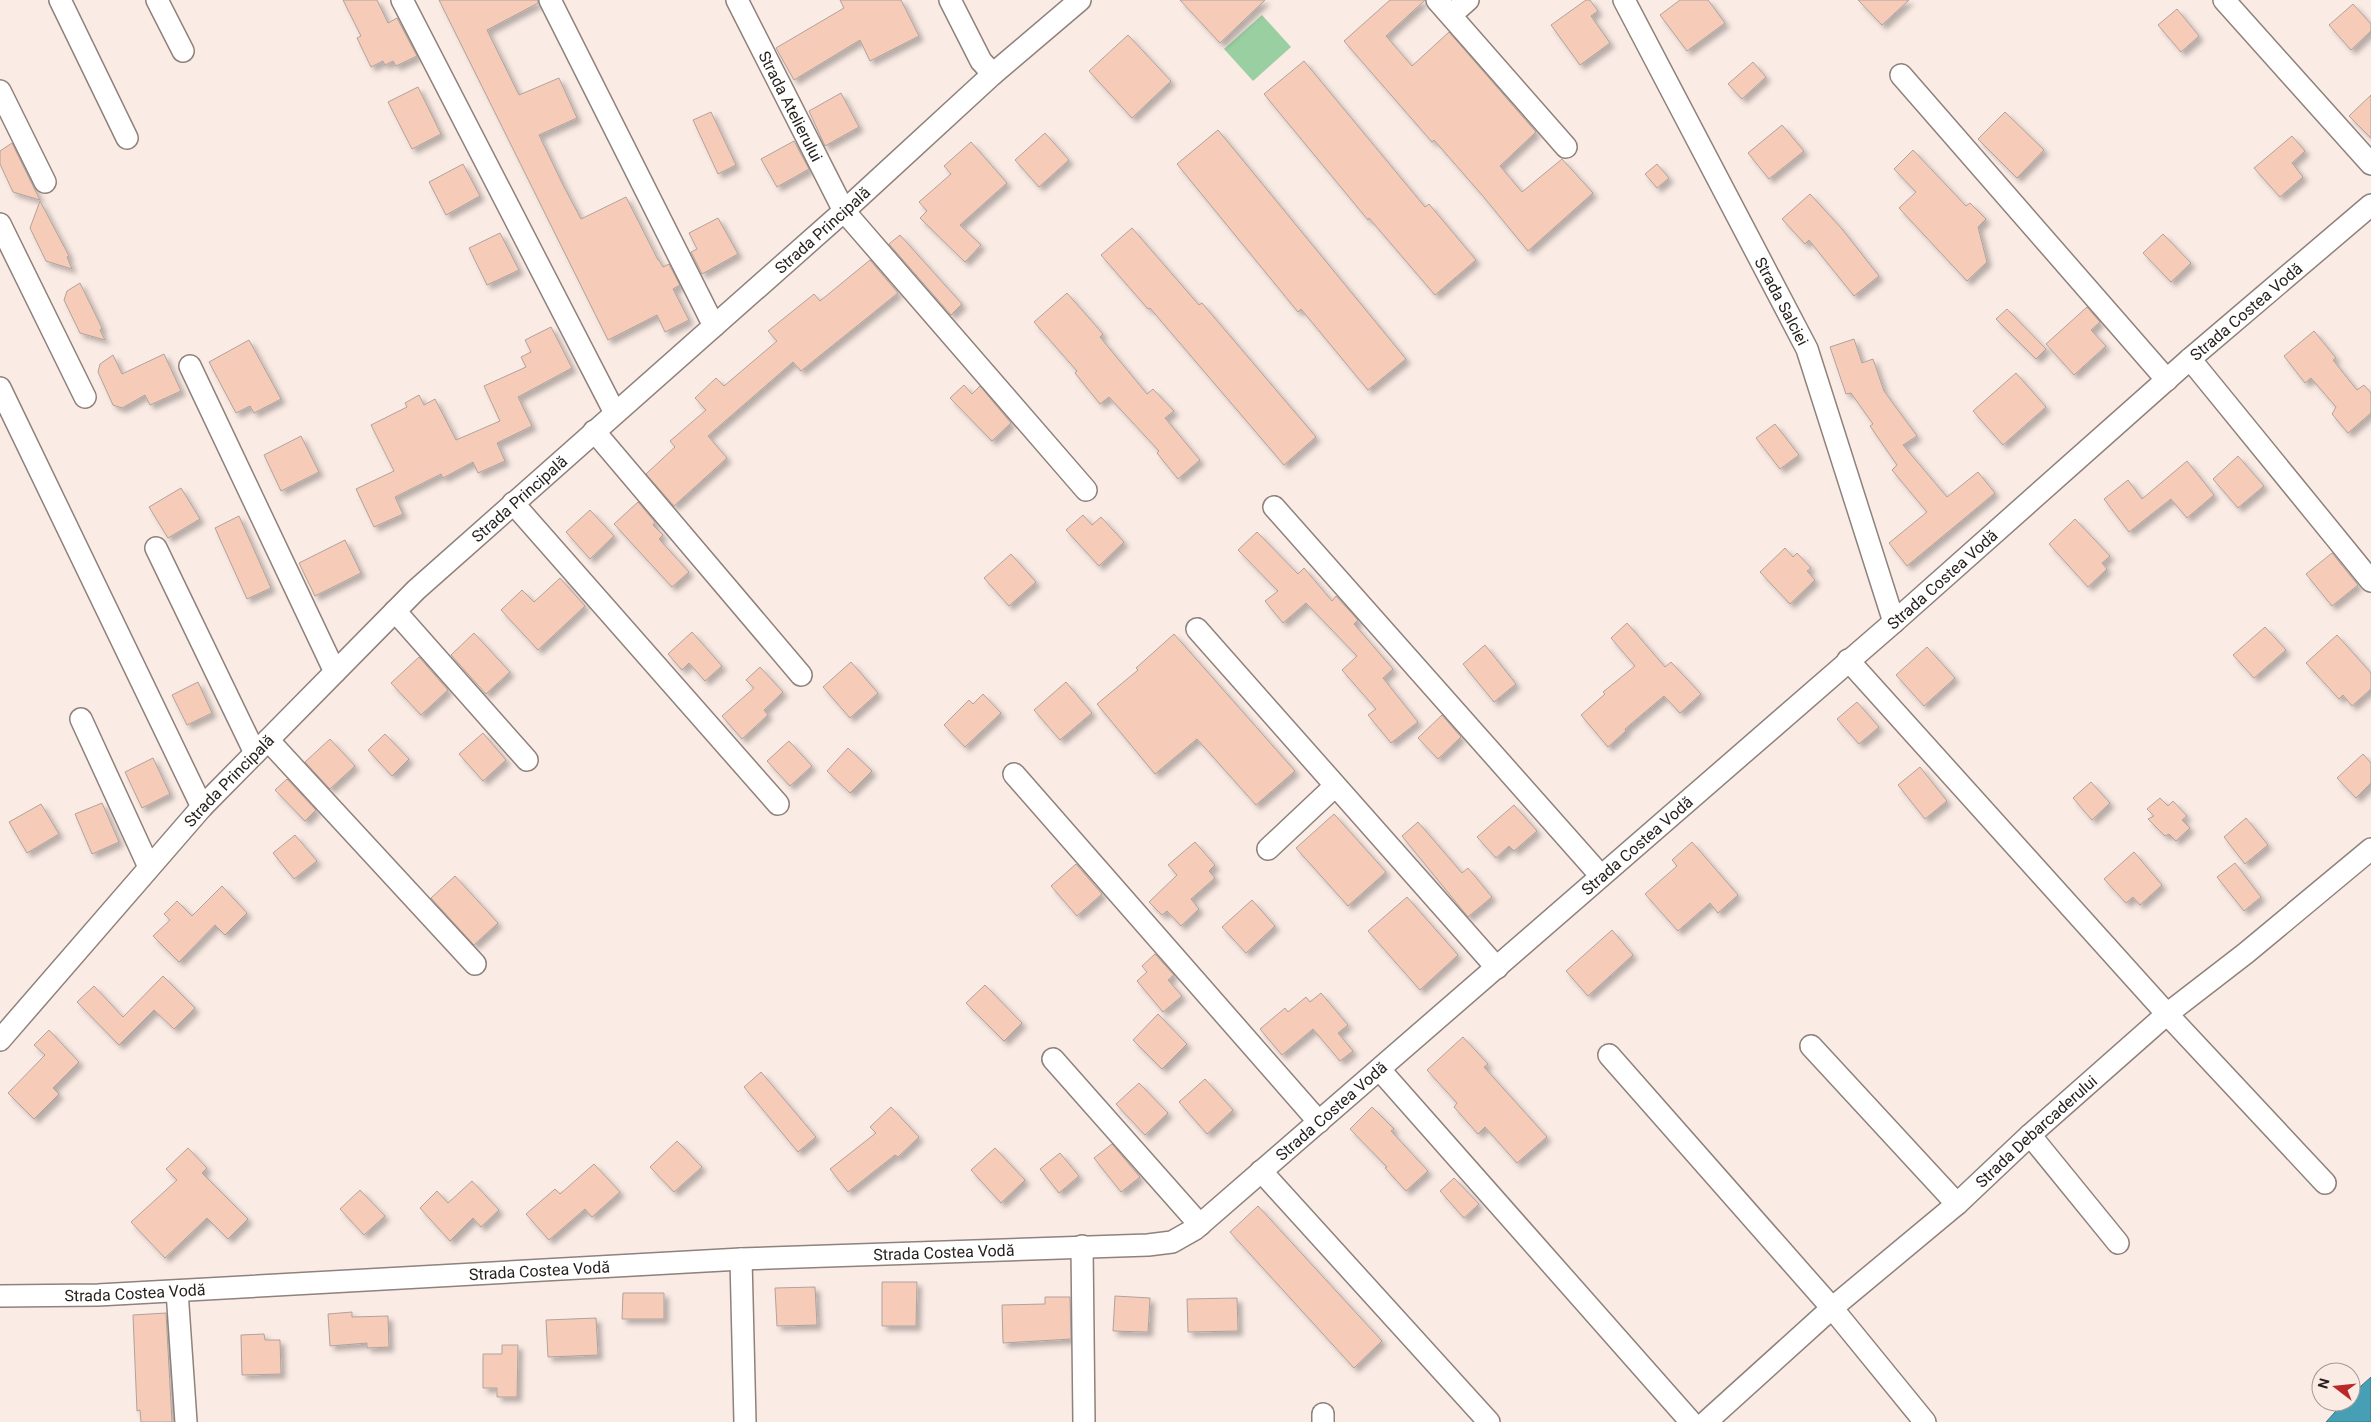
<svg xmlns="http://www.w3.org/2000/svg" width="2371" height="1422" font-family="Roboto,sans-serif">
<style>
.green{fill:#9acfa1}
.water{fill:#479fb6;stroke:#3c7988}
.building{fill:#f6ccb9;stroke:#b0a29c;filter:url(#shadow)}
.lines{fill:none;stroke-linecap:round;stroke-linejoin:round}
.minor-casing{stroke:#8f817b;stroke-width:24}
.minor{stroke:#fff;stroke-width:21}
.labels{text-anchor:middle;stroke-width:5;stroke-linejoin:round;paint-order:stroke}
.street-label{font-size:16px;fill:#241f1c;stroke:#fbebe5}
</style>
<defs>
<filter id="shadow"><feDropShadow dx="4.5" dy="4.5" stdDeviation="2.5" flood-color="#0004"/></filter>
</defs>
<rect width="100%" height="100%" fill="#fbebe5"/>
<path class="green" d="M 1262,15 L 1291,47 L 1253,81 L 1224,49 Z"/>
<path class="water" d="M 2371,1377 L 2371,1422 L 2326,1422 L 2344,1402 L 2351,1402 L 2351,1395 Z"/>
<g class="building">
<path d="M 343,0 L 377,0 L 388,23 L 397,18 L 417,56 L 396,66 L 393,61 L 385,65 L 383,61 L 371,67 L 357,38 L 361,36 Z"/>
<path d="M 439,0 L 538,0 L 538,3 L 487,30 L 519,95 L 559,78 L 577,118 L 539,135 L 564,187 L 581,219 L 626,197 L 658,260 L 659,260 L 663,267 L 669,264 L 680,285 L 673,289 L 689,320 L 665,332 L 657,315 L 608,340 Z"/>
<path d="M 840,0 L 901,0 L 919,36 L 870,61 L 860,40 L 794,80 L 776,48 L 844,8 Z"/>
<path d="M 1180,0 L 1265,0 L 1220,43 Z"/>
<path d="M 1390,0 L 1425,0 L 1386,36 L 1412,66 L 1449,32 L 1536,132 L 1500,166 L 1522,192 L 1562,159 L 1593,193 L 1528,251 L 1482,195 L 1434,140 L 1432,142 L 1344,41 Z"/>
<path d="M 1586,0 L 1590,0 L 1598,11 L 1591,16 L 1610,43 L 1580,65 L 1551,25 Z"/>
<path d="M 1680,0 L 1708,0 L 1725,23 L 1687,51 L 1660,15 Z"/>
<path d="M 1858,0 L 1909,0 L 1882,25 Z"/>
<path d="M 2353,4 L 2371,24 L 2371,31 L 2351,50 L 2329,25 Z"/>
<path d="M 2177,9 L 2199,36 L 2181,52 L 2158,25 Z"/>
<path d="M 1128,35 L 1171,81 L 1132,118 L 1089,71 Z"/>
<path d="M 1304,61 L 1425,207 L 1429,204 L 1476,260 L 1435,295 L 1369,218 L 1368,220 L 1264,94 Z"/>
<path d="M 1753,62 L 1766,77 L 1742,99 L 1728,84 Z"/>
<path d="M 418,87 L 441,134 L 412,149 L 388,102 Z"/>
<path d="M 841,93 L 859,127 L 825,146 L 809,111 Z"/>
<path d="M 2371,95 L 2371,138 L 2349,116 Z"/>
<path d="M 711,112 L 736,165 L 718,174 L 693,120 Z"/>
<path d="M 2005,112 L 2044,150 L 2017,178 L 1978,139 Z"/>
<path d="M 1782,125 L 1804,151 L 1769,179 L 1748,153 Z"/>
<path d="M 1218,130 L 1406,359 L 1368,390 L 1301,309 L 1298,312 L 1177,164 Z"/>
<path d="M 1045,133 L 1069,160 L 1039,187 L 1015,160 Z"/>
<path d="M 2292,136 L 2305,151 L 2292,163 L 2303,177 L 2280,197 L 2254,168 Z"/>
<path d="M 794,141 L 809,169 L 777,187 L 761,159 Z"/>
<path d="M 971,142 L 1007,183 L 960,225 L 981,245 L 965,262 L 920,218 L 927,211 L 919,202 L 951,174 L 944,166 Z"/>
<path d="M 12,143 L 34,188 L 40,200 L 13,192 L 0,164 L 0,151 Z"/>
<path d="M 1913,150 L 1966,206 L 1970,203 L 1986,219 L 1978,227 L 1987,262 L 1967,281 L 1899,208 L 1916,192 L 1894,169 Z"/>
<path d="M 463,164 L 480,196 L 446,215 L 429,182 Z"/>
<path d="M 1657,164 L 1669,178 L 1657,188 L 1645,174 Z"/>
<path d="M 1810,194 L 1842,229 L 1879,276 L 1854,296 L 1809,240 L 1805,244 L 1782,219 Z"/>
<path d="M 40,201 L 69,256 L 67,257 L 72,269 L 46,261 L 30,228 Z"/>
<path d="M 718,218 L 738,254 L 702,274 L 691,252 L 697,249 L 689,233 Z"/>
<path d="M 1132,228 L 1199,305 L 1202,303 L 1316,437 L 1284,465 L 1150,308 L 1148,309 L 1101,255 Z"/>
<path d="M 500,233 L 519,270 L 487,285 L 469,248 Z"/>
<path d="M 2163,234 L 2191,263 L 2171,282 L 2143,253 Z"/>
<path d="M 900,235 L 962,304 L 951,315 L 889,244 Z"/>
<path d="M 870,260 L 898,293 L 801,371 L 793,362 L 708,436 L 727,458 L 674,506 L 646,474 L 675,447 L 670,441 L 706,410 L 695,398 L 716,378 L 724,386 L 777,341 L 768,331 L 814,294 L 820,301 Z"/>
<path d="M 80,283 L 102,328 L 100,330 L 105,340 L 80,333 L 64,300 L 67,291 Z"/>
<path d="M 1067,293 L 1103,334 L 1100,337 L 1147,394 L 1153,389 L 1174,411 L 1165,418 L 1200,460 L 1178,479 L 1157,453 L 1159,451 L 1109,397 L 1100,404 L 1075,373 L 1077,371 L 1034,322 Z"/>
<path d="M 2087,307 L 2100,322 L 2091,330 L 2106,346 L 2074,375 L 2046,344 Z"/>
<path d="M 2007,309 L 2046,349 L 2036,359 L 1996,319 Z"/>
<path d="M 551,327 L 572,368 L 518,397 L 532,426 L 497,443 L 505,461 L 478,473 L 473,462 L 443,478 L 441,474 L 395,497 L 403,514 L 374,527 L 356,489 L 394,471 L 371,425 L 407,407 L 405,403 L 419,395 L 424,405 L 435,399 L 456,440 L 500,421 L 484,386 L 526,367 L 521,357 L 531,352 L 525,340 Z"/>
<path d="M 2314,331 L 2336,358 L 2333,360 L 2357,390 L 2364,385 L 2371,393 L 2371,413 L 2348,433 L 2332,414 L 2336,407 L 2311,378 L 2305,383 L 2284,356 Z"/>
<path d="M 1854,339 L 1862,363 L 1873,359 L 1884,391 L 1917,436 L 1903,445 L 1947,497 L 1978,472 L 1995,493 L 1907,566 L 1889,543 L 1927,512 L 1892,470 L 1897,465 L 1870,426 L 1873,424 L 1851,393 L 1846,394 L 1830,347 Z"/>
<path d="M 249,340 L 281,399 L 254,413 L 250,406 L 236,413 L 209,362 Z"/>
<path d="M 164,354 L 181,391 L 150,405 L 145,395 L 122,408 L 113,405 L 98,372 L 100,364 L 113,355 L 122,374 Z"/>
<path d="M 2016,373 L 2046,407 L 2003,445 L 1973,411 Z"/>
<path d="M 964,385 L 972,394 L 980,386 L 1011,423 L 992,441 L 950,398 Z"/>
<path d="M 1775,424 L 1799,455 L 1780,469 L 1756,438 Z"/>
<path d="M 301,436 L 319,472 L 281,491 L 264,455 Z"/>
<path d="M 2238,456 L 2264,486 L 2238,508 L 2213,479 Z"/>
<path d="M 2187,461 L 2214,495 L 2187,518 L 2171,499 L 2129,532 L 2104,499 L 2128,480 L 2142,499 Z"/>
<path d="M 181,488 L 200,519 L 168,538 L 149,507 Z"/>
<path d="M 638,502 L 655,522 L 653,525 L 663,535 L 659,539 L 689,572 L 672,587 L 614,524 Z"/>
<path d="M 590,510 L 614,536 L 590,559 L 566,532 Z"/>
<path d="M 1083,515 L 1092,525 L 1101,517 L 1124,542 L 1099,566 L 1066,530 Z"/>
<path d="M 239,516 L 271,588 L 247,599 L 215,528 Z"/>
<path d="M 2075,519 L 2110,556 L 2102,563 L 2107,569 L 2088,587 L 2049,544 Z"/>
<path d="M 1257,532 L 1298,574 L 1304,568 L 1332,601 L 1336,596 L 1358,620 L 1354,624 L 1393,669 L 1383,678 L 1418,722 L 1391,743 L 1368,715 L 1376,709 L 1342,670 L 1357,656 L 1306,603 L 1283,623 L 1265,601 L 1278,591 L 1238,550 Z"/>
<path d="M 345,540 L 361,573 L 315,596 L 299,563 Z"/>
<path d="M 1785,548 L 1793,557 L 1797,553 L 1811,568 L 1807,571 L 1815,580 L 1790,604 L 1760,572 Z"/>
<path d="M 2332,553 L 2358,585 L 2332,606 L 2306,574 Z"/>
<path d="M 1011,554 L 1036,582 L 1009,606 L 984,578 Z"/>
<path d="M 560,578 L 585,606 L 538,650 L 501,610 L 522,590 L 534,602 Z"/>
<path d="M 1627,623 L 1665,667 L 1671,662 L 1701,694 L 1680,713 L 1664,696 L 1625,729 L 1626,731 L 1608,747 L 1581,715 L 1605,694 L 1603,692 L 1635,666 L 1611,638 Z"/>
<path d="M 2265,627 L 2286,650 L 2254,678 L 2233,655 Z"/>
<path d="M 692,632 L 722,666 L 705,681 L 689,663 L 682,670 L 668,654 Z"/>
<path d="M 474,633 L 510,672 L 486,694 L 451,655 Z"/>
<path d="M 1174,634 L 1295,771 L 1256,805 L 1197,739 L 1155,774 L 1097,704 L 1138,670 L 1136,668 Z"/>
<path d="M 2337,635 L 2371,673 L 2371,689 L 2352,706 L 2343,695 L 2339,699 L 2306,663 Z"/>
<path d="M 1485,645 L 1516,684 L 1494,702 L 1463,664 Z"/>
<path d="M 1927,647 L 1955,678 L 1924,706 L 1896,675 Z"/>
<path d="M 419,657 L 448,690 L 421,715 L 391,683 Z"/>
<path d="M 851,662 L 878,693 L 850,718 L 823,687 Z"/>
<path d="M 760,667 L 783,692 L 764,710 L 768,715 L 742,739 L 722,716 L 754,688 L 746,680 Z"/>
<path d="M 198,682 L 212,713 L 187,725 L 172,695 Z"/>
<path d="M 1066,682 L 1092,713 L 1060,740 L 1034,710 Z"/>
<path d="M 983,694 L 1001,713 L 965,747 L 944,725 L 969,700 L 973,704 Z"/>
<path d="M 1857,702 L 1879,727 L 1859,744 L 1837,719 Z"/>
<path d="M 1442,715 L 1461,737 L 1438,759 L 1418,738 Z"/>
<path d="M 483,733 L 506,760 L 483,781 L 459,754 Z"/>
<path d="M 385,734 L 409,759 L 392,776 L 368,750 Z"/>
<path d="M 330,739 L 355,766 L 330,789 L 305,762 Z"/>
<path d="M 789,741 L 812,766 L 790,786 L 767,761 Z"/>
<path d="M 848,748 L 872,771 L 850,793 L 827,771 Z"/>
<path d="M 2363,754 L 2371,763 L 2371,783 L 2356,798 L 2337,778 Z"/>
<path d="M 153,758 L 170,794 L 142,808 L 125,772 Z"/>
<path d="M 1920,767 L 1947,801 L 1925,819 L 1898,785 Z"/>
<path d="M 287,779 L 316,810 L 305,821 L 275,790 Z"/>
<path d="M 2091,782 L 2110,803 L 2092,820 L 2073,798 Z"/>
<path d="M 2160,798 L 2168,806 L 2173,801 L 2187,816 L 2182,820 L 2190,828 L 2176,841 L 2169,834 L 2165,836 L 2148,819 L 2154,816 L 2147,809 Z"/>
<path d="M 102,803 L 119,842 L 92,854 L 75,814 Z"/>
<path d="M 41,804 L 59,834 L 27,853 L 9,822 Z"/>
<path d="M 1514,805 L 1537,831 L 1514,851 L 1509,846 L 1496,858 L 1477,837 Z"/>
<path d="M 1334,814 L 1386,872 L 1348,906 L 1296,848 Z"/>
<path d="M 2246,818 L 2268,845 L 2245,864 L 2224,837 Z"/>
<path d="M 1418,822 L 1462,873 L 1468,868 L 1492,897 L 1468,917 L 1402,836 Z"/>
<path d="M 295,835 L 317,861 L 294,879 L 273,853 Z"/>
<path d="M 1195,842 L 1215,865 L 1209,871 L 1215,878 L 1191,899 L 1199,909 L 1181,926 L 1167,911 L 1162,915 L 1149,902 L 1177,875 L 1168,865 Z"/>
<path d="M 1692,842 L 1738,895 L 1718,913 L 1710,903 L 1678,931 L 1645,894 L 1677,866 L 1672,860 Z"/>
<path d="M 2134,852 L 2162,885 L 2140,905 L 2133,897 L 2126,903 L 2104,879 Z"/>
<path d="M 2235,863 L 2261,897 L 2244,911 L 2217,877 Z"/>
<path d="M 1076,864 L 1102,894 L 1077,916 L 1051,886 Z"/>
<path d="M 455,876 L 498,923 L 474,945 L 431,898 Z"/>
<path d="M 222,886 L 247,913 L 225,935 L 215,925 L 179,962 L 153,936 L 170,920 L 164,914 L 177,901 L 192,916 Z"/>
<path d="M 1407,897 L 1458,955 L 1420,990 L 1368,931 Z"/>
<path d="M 1252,900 L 1275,926 L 1246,953 L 1222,927 Z"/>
<path d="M 1612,930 L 1633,955 L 1588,996 L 1566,971 Z"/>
<path d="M 1155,954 L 1174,975 L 1168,980 L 1182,996 L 1163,1012 L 1137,981 L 1147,972 L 1142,966 Z"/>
<path d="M 163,976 L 195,1008 L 174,1029 L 154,1010 L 119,1045 L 77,1002 L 94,986 L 123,1017 Z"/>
<path d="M 985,985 L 1022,1023 L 1004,1041 L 966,1003 Z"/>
<path d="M 1321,993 L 1348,1025 L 1338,1033 L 1353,1051 L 1340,1061 L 1313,1029 L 1282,1055 L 1260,1029 L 1285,1008 L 1288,1012 L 1306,997 L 1310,1002 Z"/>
<path d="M 1158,1014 L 1187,1044 L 1162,1069 L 1133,1040 Z"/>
<path d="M 49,1030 L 79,1062 L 53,1088 L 59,1094 L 34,1119 L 8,1093 L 45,1055 L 34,1045 Z"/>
<path d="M 1463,1037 L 1488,1064 L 1484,1067 L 1547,1137 L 1517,1163 L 1485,1127 L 1478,1134 L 1454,1107 L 1457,1103 L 1427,1070 Z"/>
<path d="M 761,1072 L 816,1137 L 798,1152 L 744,1087 Z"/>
<path d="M 1205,1079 L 1233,1110 L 1207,1134 L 1179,1102 Z"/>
<path d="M 1139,1083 L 1168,1113 L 1145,1135 L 1116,1104 Z"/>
<path d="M 891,1107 L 919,1137 L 898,1157 L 895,1155 L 848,1192 L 830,1169 L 876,1133 L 870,1127 Z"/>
<path d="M 1372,1107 L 1394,1129 L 1391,1131 L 1428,1171 L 1406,1191 L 1385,1168 L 1387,1167 L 1350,1129 Z"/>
<path d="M 677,1141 L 702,1167 L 674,1192 L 650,1167 Z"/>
<path d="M 1112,1144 L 1140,1177 L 1121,1192 L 1094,1158 Z"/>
<path d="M 188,1148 L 207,1168 L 202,1173 L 248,1219 L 228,1239 L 207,1218 L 165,1258 L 131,1222 L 177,1180 L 166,1169 Z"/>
<path d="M 995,1148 L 1025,1180 L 1001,1203 L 971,1170 Z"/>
<path d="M 1060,1153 L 1079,1176 L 1059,1193 L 1040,1169 Z"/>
<path d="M 594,1164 L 620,1192 L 592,1217 L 585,1209 L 549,1240 L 526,1214 L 555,1189 L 560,1194 Z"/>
<path d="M 1454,1178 L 1479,1204 L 1464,1218 L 1440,1191 Z"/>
<path d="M 472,1181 L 499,1210 L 481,1227 L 473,1218 L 450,1241 L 420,1208 L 437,1191 L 448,1203 Z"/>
<path d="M 360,1190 L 385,1216 L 364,1235 L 340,1209 Z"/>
<path d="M 1258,1206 L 1382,1341 L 1354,1368 L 1230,1232 Z"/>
<path d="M 882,1282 L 917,1282 L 916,1326 L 882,1326 Z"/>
<path d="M 815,1287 L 817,1325 L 777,1326 L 775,1288 Z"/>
<path d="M 623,1293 L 664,1293 L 664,1319 L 622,1319 Z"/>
<path d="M 1115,1296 L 1150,1298 L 1148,1332 L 1113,1331 Z"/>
<path d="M 1045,1297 L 1070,1297 L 1071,1339 L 1003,1343 L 1002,1305 L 1045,1304 Z"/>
<path d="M 1237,1298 L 1238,1331 L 1188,1332 L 1187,1299 Z"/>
<path d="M 352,1312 L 352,1317 L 388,1316 L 389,1347 L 367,1348 L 367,1343 L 330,1346 L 328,1314 Z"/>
<path d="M 166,1313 L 172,1422 L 141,1422 L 140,1410 L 137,1411 L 133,1315 Z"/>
<path d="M 596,1318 L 598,1355 L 548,1357 L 546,1320 Z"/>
<path d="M 264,1334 L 265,1340 L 280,1340 L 281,1374 L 242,1375 L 241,1335 Z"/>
<path d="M 502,1345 L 518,1345 L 517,1397 L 497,1397 L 497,1388 L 483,1388 L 483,1354 L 502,1354 Z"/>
</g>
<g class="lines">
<defs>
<g id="minor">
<path d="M 60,0 L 127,138"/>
<path d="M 157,0 L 183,51"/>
<path d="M 402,0 L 615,413"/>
<path d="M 550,0 L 714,326"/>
<path id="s1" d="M 737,0 L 844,211 L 1086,490"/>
<path d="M 950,0 L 981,61 L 993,74"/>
<path d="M 1437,0 L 1566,147"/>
<path id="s2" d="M 1624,0 L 1807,349 L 1894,622"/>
<path d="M 2224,0 L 2371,164"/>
<path d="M 1451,15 L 1468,0"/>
<path d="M 1901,75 L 2167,380"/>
<path d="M 0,91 L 45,182"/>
<path d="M 0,224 L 85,397"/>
<path d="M 2190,359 L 2371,581"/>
<path d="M 190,366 L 335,672"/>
<path d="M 0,388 L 202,807"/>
<path d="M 594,431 L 801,675"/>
<path d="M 513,503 L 778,804"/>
<path d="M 1274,507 L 1601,876"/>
<path d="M 156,548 L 255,753"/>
<path d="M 395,611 L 527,760"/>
<path d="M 1197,629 L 1497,968"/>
<path d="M 1848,660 L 2167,1014 L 2325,1183"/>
<path d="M 81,719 L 149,867"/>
<path d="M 268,740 L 475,964"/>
<path d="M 1014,774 L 1319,1122"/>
<path d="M 1268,849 L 1335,786"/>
<path id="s3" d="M 0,1040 L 202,807 L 416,590 L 844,211 L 993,74 L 1080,0"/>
<path d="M 1811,1046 L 1957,1204"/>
<path d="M 1609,1055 L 1832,1308 L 1925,1422"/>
<path d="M 1053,1059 L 1200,1225"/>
<path d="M 1380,1070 L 1691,1422"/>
<path d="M 2030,1135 L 2118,1243"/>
<path d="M 1261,1171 L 1489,1422"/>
<path d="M 1082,1246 L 1084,1422"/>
<path d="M 741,1259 L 745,1422"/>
<path d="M 177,1291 L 186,1422"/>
<path id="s4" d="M 0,1296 L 98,1295 L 741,1259 L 1148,1245 L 1172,1242 L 1195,1229 L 1894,622 L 2190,359 L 2371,205"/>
<path d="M 1323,1422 L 1323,1414"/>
<path id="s5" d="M 1706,1422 L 1832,1308 L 1957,1204 L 2030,1135 L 2167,1014 L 2246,953 L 2371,849"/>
</g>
</defs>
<use href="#minor" class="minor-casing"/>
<use href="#minor" class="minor"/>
</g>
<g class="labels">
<g class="street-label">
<text dy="6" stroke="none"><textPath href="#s1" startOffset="119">Strada Atelierului</textPath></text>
<text dy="6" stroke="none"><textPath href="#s3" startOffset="1156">Strada Principală</textPath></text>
<text dy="6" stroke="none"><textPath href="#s2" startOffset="340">Strada Salciei</textPath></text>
<text dy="6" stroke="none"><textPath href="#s4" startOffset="2595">Strada Costea Vodă</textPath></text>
<text dy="6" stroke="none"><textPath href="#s3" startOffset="751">Strada Principală</textPath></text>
<text dy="6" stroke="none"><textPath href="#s4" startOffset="2190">Strada Costea Vodă</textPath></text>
<text dy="6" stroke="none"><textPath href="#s3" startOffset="346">Strada Principală</textPath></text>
<text dy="6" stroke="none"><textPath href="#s4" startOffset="1785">Strada Costea Vodă</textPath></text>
<text dy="6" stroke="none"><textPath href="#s4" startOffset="1380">Strada Costea Vodă</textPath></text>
<text dy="6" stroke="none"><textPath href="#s5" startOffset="440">Strada Debarcaderului</textPath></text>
<text dy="6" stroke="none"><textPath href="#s4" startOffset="945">Strada Costea Vodă</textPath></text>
<text dy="6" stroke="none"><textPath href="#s4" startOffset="540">Strada Costea Vodă</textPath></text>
<text dy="6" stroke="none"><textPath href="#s4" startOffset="135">Strada Costea Vodă</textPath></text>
</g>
</g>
<g transform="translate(2336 1387) rotate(286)"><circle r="24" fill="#fbebe5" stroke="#a59995"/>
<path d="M0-4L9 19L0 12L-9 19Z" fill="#b82927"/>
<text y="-8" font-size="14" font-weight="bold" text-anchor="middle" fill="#241f1c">N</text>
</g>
</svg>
